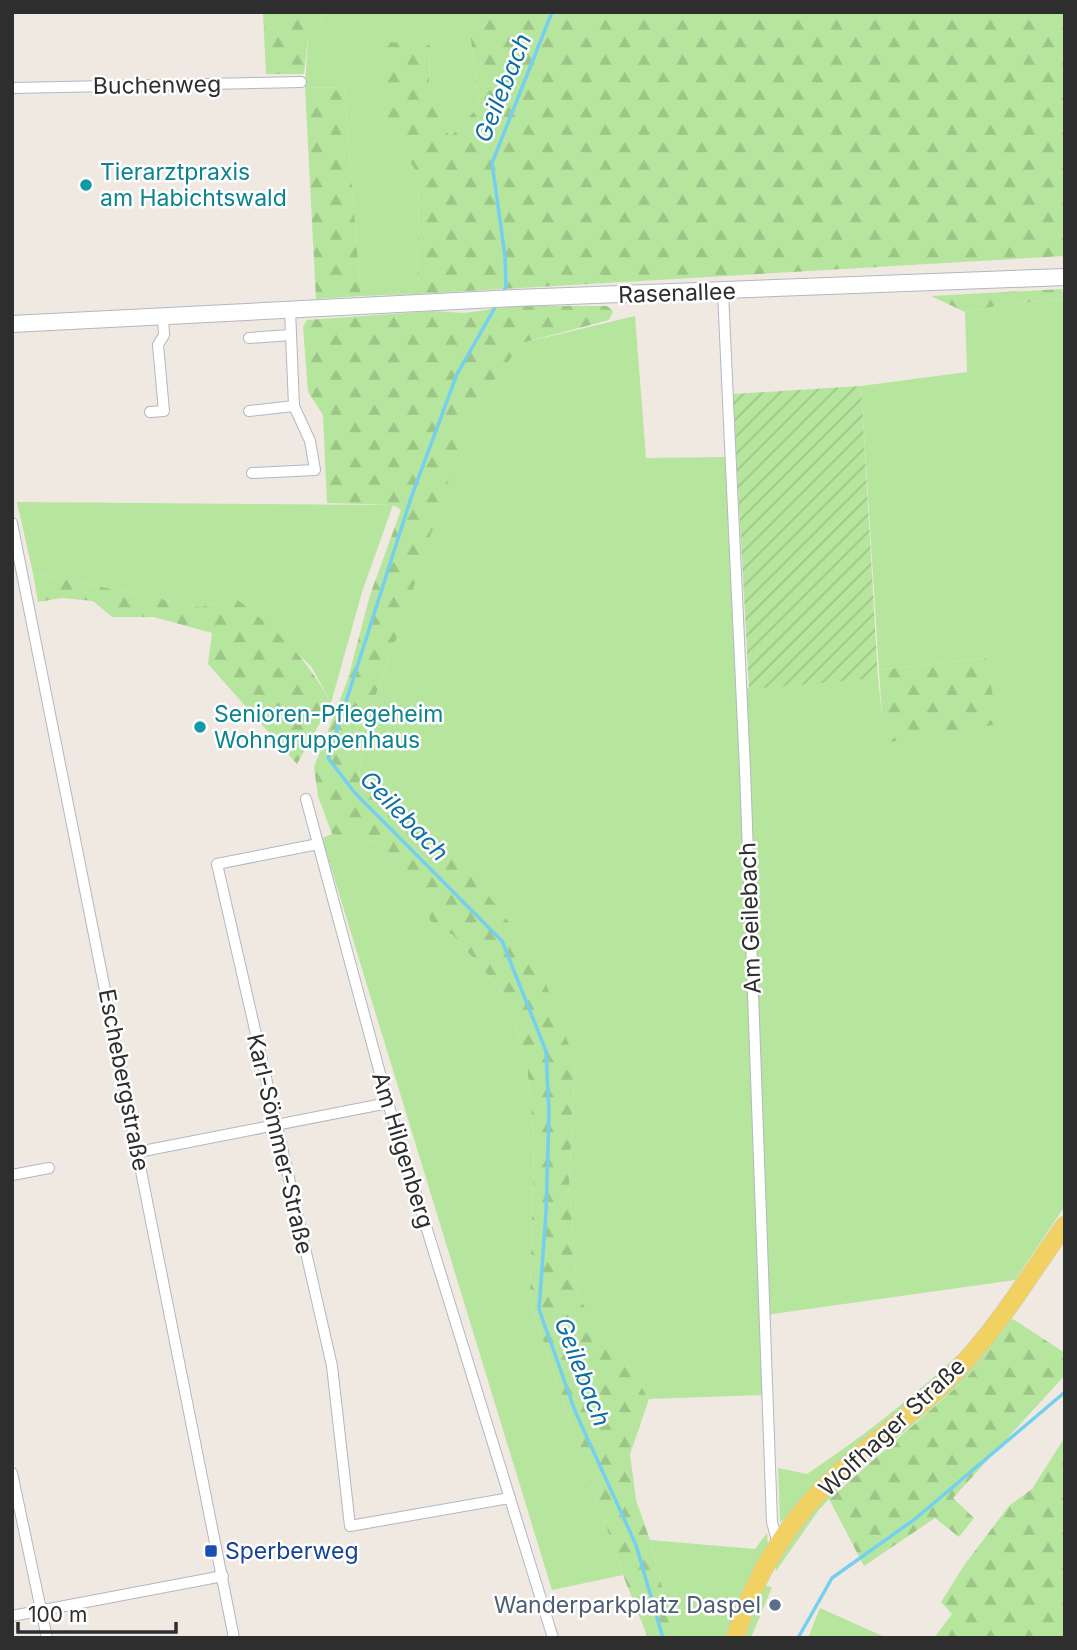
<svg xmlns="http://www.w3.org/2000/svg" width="1077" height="1650" font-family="Inter,sans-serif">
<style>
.grass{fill:#b6e59e}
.forest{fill:url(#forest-firs)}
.garden{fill:url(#garden-furrows)}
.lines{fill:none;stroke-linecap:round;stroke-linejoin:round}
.stream{stroke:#75cff0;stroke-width:3.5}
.street-casing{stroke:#b4b7c1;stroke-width:12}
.secondary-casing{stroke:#b4b7c1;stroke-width:18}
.primary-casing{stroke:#c9c9c9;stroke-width:19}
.street{stroke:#fff;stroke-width:10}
.secondary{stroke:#fff;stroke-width:16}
.primary{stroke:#f2d163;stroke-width:18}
.culture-dot{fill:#0f9aa8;stroke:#fff;stroke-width:2.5}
.transit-dot{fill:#1a4fb4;stroke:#fff;stroke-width:2.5}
.service-dot{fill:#5c6f8a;stroke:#fff;stroke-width:2.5}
.labels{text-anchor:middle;stroke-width:5;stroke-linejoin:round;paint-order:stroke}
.street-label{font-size:23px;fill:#2e2e2e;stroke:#fff}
.culture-label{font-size:23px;fill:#0d838f;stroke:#fff;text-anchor:start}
.transit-label{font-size:23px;fill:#164399;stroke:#fff;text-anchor:start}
.service-label{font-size:23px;fill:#4e5e75;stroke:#fff;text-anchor:end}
.water-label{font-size:24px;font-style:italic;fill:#0d6fa3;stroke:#fff}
</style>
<defs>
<pattern id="forest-firs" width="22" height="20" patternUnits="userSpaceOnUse" patternTransform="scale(1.75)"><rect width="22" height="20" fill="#b6e59e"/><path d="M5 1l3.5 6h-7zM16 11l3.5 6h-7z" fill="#9dc588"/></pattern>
<pattern id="garden-furrows" width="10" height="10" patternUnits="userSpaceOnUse" patternTransform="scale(1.75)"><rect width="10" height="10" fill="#b6e59e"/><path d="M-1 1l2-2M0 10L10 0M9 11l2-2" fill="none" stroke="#9dc588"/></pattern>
</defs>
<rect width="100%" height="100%" fill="#efe9e1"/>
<g class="grass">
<path d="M 320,12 L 444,12 L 470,33 L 479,106 L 450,139 L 429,96 L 430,45 L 383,91 L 385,121 L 419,176 L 417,294 L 361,296 L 344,88 L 305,87 L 308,37 L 322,22 Z"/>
<path d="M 1065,300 L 1065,1206 L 1015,1280 L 759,1316 L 762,1395 L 649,1399 L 618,1350 L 578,1299 L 569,1185 L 575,1061 L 445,839 L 391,805 L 359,777 L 364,727 L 402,623 L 470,411 L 522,343 L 635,316 L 646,458 L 726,457 L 736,689 L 878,678 L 885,743 L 986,658 L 879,670 L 861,386 L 967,372 L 965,312 L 1011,303 Z"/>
<path d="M 17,502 L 393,505 L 362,592 L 331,703 L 311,666 L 235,598 L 201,607 L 33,573 Z"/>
<path d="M 332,834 L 383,843 L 433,925 L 453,935 L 508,998 L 527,1066 L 534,1138 L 530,1302 L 623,1575 L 552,1590 L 322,838 Z"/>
<path d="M 1013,1319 L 967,1378 L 843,1484 L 818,1511 L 776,1571 C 769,1535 972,1355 1007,1321 Z"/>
<path d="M 958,1355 L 957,1361 L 790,1517 L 780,1522 L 778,1468 L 807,1474 C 861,1438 911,1399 958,1355 Z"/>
<path d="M 767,1533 L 768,1546 L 742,1591 L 728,1638 L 675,1638 L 650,1540 L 755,1549 Z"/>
<path d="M 765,1586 L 772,1587 L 751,1638 L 743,1638 Z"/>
<path d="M 820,1608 L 887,1638 L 808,1638 Z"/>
</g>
<g class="forest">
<path d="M 263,12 L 320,12 L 322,22 L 308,37 L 304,74 L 266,74 Z"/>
<path d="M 444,12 L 1065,12 L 1065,256 L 417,294 L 419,176 L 385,122 L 378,41 L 430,45 L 429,96 L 450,138 L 479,106 L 470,33 Z"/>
<path d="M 305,87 L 344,88 L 361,296 L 316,299 Z"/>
<path d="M 1062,289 L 1064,300 L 1011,303 L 965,312 L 931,296 Z"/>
<path d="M 516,306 L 607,306 L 613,311 L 609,320 L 522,343 L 471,411 L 402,623 L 364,727 L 359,776 L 391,805 L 445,839 L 514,929 L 544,979 L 575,1061 L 569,1185 L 578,1298 L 618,1350 L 649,1399 L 630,1454 L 636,1500 L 650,1540 L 675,1638 L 648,1638 L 623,1575 L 530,1302 L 534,1138 L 527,1066 L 508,998 L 453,935 L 433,925 L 383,843 L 332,834 L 318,796 L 314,767 L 348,679 L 370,595 L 401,510 L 393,505 L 327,503 L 323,415 L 308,392 L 303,327 L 307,320 L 434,311 L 464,313 Z"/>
<path d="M 33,573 L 201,607 L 235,598 C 280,633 303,653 331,703 L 297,764 L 208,664 L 212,633 L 154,617 L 112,617 L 93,601 L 62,598 L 38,602 Z"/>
<path d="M 986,658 L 998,724 L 884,743 L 879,670 Z"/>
<path d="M 1013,1319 L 1065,1353 L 1065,1375 L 953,1498 L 974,1518 L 959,1537 L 935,1518 L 864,1566 L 829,1499 L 967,1378 Z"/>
<path d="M 1065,1437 L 1065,1638 L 934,1638 L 952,1614 L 941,1602 L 965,1564 L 1009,1506 L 1032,1489 Z"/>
</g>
<path class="garden" d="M 861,386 L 878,678 L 749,689 L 733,394 Z"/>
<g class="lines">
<g class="stream">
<path d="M 502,294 L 506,287 L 505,256 L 492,163 L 552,12"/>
<path d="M 497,304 L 457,374 L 411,498 L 328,758 L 355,793 L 502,941 L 546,1051 L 549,1112 L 546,1213 L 539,1309 L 575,1411 L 636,1545 L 663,1638"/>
<path d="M 798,1638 L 832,1578 L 915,1519 L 1065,1392"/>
</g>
<defs>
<g id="street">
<path d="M 12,88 L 301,82"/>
<path d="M 723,292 L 745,770 L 772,1522 L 778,1544"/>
<path d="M 249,338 L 290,335"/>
<path d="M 249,411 L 294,406"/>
<path d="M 150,412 L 164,411 L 158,345 L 164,335 L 163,316"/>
<path d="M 252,473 L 315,470 L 310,441 L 294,406 L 290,310"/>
<path d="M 12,523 L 234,1638"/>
<path d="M 306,799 L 388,1103 L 553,1638"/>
<path d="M 318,844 L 217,864 L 332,1366 L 350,1526 L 510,1498"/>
<path d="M 138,1152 L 388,1103"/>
<path d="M 12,1175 L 49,1168"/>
<path d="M 12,1473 L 47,1638"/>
<path d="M 12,1616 L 223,1576"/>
</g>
<path id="secondary" d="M 12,324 L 516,298 L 1065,277"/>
<path id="primary" d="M 735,1638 C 754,1576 788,1521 835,1476 C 874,1440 919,1410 956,1371 C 998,1328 1030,1274 1065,1225"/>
</defs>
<use href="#street" class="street-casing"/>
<use href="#secondary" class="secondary-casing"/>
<use href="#primary" class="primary-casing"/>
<use href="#street" class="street"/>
<use href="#secondary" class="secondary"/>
<use href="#primary" class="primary"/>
</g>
<g class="culture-dot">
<circle cx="86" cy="185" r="7"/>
<circle cx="200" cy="727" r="7"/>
</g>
<rect class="transit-dot" x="204" y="1544" width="14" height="14" rx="3.5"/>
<circle class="service-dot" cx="775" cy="1605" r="7"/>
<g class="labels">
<g class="street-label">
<text transform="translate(157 85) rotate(-1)" y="8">Buchenweg</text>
<text transform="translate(677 293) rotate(-2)" y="8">Rasenallee</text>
<text transform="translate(750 918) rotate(-92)" y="8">Am Geilebach</text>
<text transform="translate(124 1080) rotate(79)" y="8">Eschebergstraße</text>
<text transform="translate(280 1144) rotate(77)" y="8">Karl-Sömmer-Straße</text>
<text transform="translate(403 1150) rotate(73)" y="8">Am Hilgenberg</text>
<text transform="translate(892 1427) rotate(-43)" y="8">Wolfhager Straße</text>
</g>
<g class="culture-label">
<text x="100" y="180">Tierarztpraxis<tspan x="100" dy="26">am Habichtswald</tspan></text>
<text x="214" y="722">Senioren-Pflegeheim<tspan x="214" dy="26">Wohngruppenhaus</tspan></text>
</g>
<g class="transit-label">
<text x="225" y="1559">Sperberweg</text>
</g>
<g class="service-label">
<text x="761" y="1613">Wanderparkplatz Daspel</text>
</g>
<g class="water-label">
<text transform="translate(503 88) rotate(-68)" y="8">Geilebach</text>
<text transform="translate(404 816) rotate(46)" y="8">Geilebach</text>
<text transform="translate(582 1372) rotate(69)" y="8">Geilebach</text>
</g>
</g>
<rect width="1077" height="1650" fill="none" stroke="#2e2e2e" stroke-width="28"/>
<path d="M18 1622v10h158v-10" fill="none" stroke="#2e2e2e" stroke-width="3.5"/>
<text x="28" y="1622" font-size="21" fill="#2e2e2e" stroke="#ffffff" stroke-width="5" paint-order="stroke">100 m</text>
</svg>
